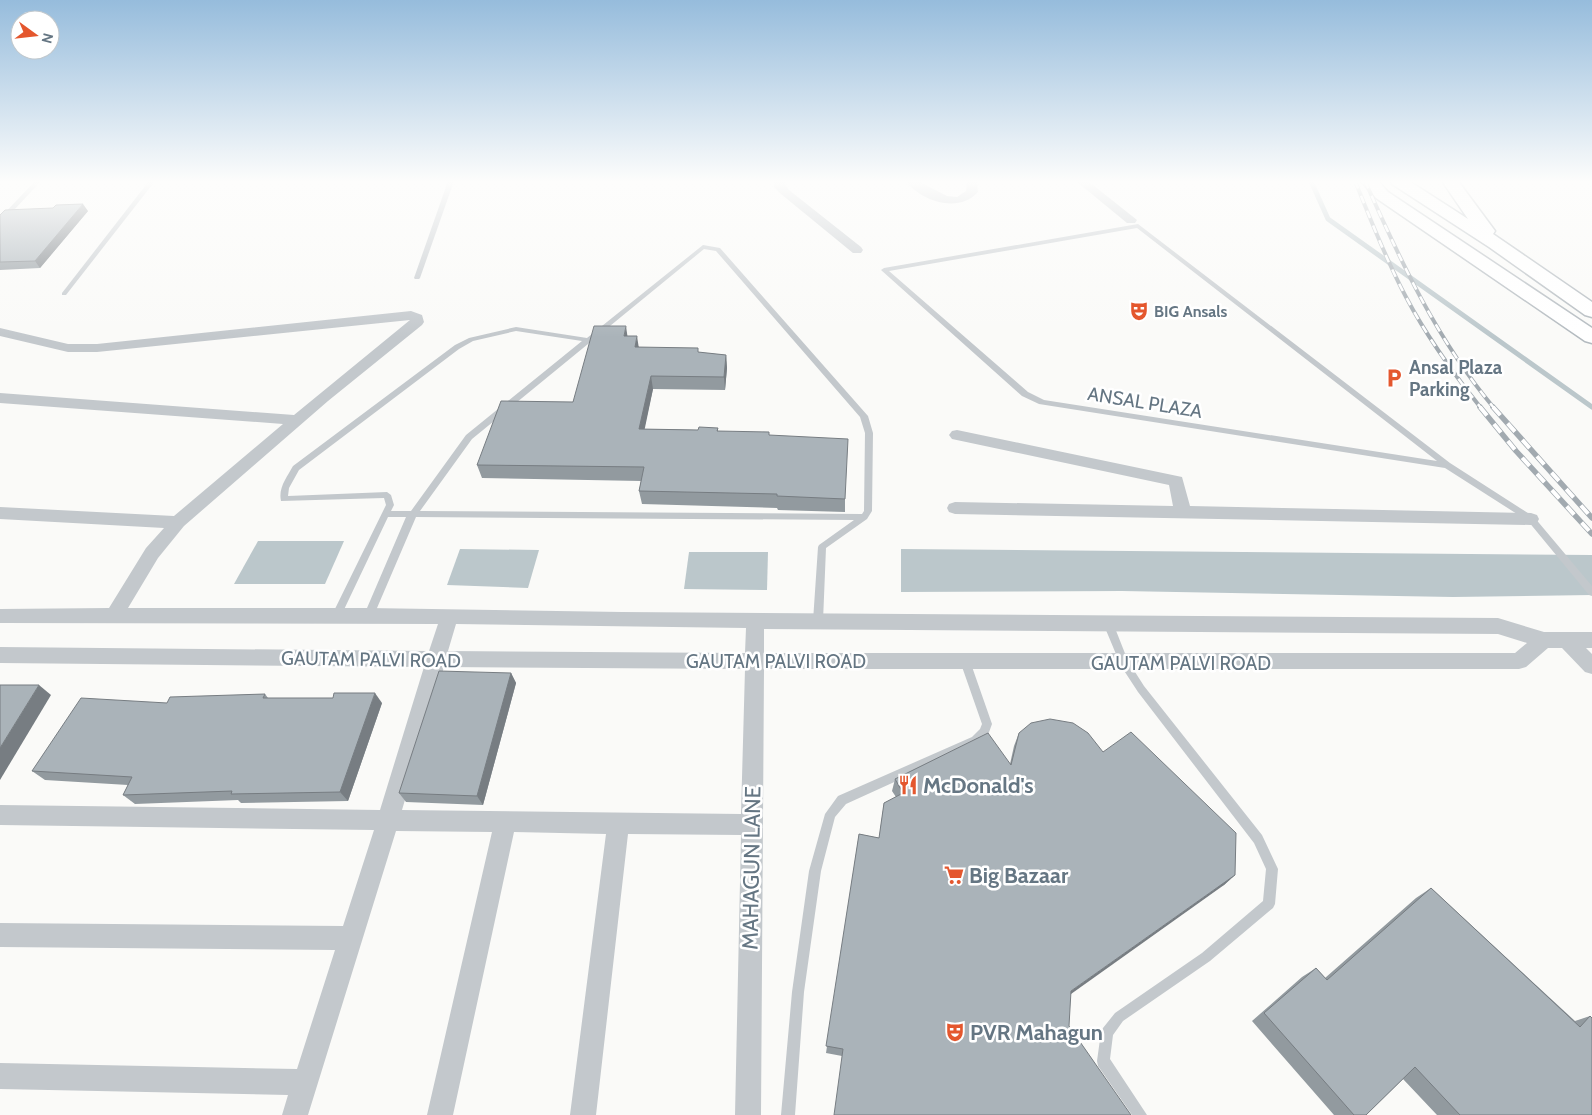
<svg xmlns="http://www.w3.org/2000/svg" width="1592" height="1115" font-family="Cabin,sans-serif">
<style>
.water{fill:#bbc7cb}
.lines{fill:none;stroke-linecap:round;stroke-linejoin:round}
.stream{stroke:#bbc7cb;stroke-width:5}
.secondary-casing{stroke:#b3babf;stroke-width:3}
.lane{fill:#c3c8cc;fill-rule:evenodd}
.street{fill:#c3c8cc;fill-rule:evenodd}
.secondary{fill:#fff;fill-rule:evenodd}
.rail-far1-casing{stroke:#a2aab0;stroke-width:4}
.rail-casing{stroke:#a2aab0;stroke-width:5.5}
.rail-far1{stroke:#fff;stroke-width:2.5;stroke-dasharray:8;stroke-linecap:butt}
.rail{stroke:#fff;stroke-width:4;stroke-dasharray:11;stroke-linecap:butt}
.wall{fill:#929a9f}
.shaded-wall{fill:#777d82}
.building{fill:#aab3b9;stroke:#777d82}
.labels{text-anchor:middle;stroke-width:5;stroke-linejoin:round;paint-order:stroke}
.far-poi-label{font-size:16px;font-weight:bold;fill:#657683;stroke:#fff;text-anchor:start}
.poi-label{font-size:19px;font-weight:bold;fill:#657683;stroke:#fff;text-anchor:start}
.street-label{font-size:19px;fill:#657683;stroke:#fff}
.near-poi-label{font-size:22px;font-weight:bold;fill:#657683;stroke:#fff;text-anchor:start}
.near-street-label{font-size:22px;fill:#657683;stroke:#fff}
</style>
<rect width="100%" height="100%" fill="#fafaf8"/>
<g class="water">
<path d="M 258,541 L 344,541 L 325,584 L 234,584 Z"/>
<path d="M 460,549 L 539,550 L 528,588 L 447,585 Z"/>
<path d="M 901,549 L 1592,555 L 1592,595 L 1453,597 L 1122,591 L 901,592 Z"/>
<path d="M 689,552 L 768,552 L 767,590 L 684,589 Z"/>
</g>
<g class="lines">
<path class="stream" d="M 1311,181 L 1328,219 L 1592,407"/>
<defs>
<g id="secondary">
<path d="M 1361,181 L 1378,181 L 1388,192 L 1592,328 L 1592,343 L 1585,341 L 1376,198 Z"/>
<path d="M 1390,181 L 1409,181 L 1468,219 L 1442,181 L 1458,181 L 1495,231 L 1493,234 L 1592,302 L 1592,317 L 1585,315 L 1489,247 L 1392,184 Z"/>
</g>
</defs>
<use href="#secondary" class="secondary-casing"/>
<g class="lane">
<path d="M 35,181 L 41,181 L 2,223 L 0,224 L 0,218 Z"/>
<path d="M 149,181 L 155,181 L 66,295 L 62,295 L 62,293 Z"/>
<path d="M 448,181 L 454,181 L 420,278 L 419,279 L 415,279 L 414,278 Z"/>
<path d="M 1138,224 L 1450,463 L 1534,517 L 1592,586 L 1592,596 L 1589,595 L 1528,521 L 1445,468 L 1039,404 L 1022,396 L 881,270 L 884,268 ZM 1137,228 L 1437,461 L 1044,400 L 1028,392 L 889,271 Z"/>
<path d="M 703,245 L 720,248 L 868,416 L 873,433 L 872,511 L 867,519 L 826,548 L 823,621 L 821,624 L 818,625 L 815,624 L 813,621 L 818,547 L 819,545 L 854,520 L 416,517 L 374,615 L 372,618 L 366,618 L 364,615 L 406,517 L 388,517 L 340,618 L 334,618 L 332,615 L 386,505 L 384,498 L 281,501 C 278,488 287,477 293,466 L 455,345 L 469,338 L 516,327 L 587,338 ZM 704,249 L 716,251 L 860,417 L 865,433 L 864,511 L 862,514 L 420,511 L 472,439 ZM 516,331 L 582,341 L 466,435 L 411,511 L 391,511 L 394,505 L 391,495 L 387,492 L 288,496 L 289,488 L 299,470 L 459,349 L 473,341 Z"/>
<path d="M 1108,619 L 1111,620 L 1113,623 L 1128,661 L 1144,686 L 1262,835 L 1278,869 L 1275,904 L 1273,908 L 1210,961 L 1123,1021 L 1113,1035 L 1110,1059 L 1147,1115 L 1132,1115 L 1098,1066 L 1097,1061 L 1101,1032 L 1103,1028 L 1115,1013 L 1202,953 L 1263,901 L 1266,869 L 1254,843 L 1138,692 L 1121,666 L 1103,623 L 1105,620 Z"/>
<path d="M 965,657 L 968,658 L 970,661 L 992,724 L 988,735 L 980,743 L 846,804 L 835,817 L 821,871 L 804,992 L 795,1115 L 781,1115 L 792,992 L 809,871 L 825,814 L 838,796 L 972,737 L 980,729 L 982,724 L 960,661 L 962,658 Z"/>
</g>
<g class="street">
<path d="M 774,181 L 784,181 L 786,186 L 789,190 L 861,247 L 863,250 L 861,253 L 853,253 L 781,194 L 774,187 Z"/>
<path d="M 905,181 L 918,181 L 947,196 L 957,197 L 966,191 L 967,181 L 977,181 L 978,192 C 958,214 922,201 905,181 Z"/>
<path d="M 1076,181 L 1088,181 L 1137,220 L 1135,223 L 1127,223 Z"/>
<path d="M 411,311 L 422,315 L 424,322 L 422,325 L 328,401 L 184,526 L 158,558 L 128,608 L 369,608 L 622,612 L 1498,618 L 1544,632 L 1592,632 L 1592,648 L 1586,648 L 1592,654 L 1592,674 L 1585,672 L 1562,648 L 1548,648 L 1526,667 L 1519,669 L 764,669 L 761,1115 L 735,1115 L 741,835 L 628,834 L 596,1115 L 570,1115 L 606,834 L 514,832 L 453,1115 L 427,1115 L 492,832 L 396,831 L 308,1115 L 282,1115 L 288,1095 L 0,1089 L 0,1063 L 297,1069 L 335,950 L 0,947 L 0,923 L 343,926 L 374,830 L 0,825 L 0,805 L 380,810 L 424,667 L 0,663 L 0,647 L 429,651 L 438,624 L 0,623 L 0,609 L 109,608 L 146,548 L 164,528 L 0,519 L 0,507 L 174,516 L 283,424 L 0,403 L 0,393 L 294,415 L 410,320 L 97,352 L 68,352 L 0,336 L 0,328 L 68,344 L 97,344 ZM 456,624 L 746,628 L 745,653 L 448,651 ZM 764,629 L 1498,634 L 1527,643 L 1515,653 L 764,653 ZM 444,667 L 745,669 L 741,814 L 402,810 Z"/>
<path d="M 957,430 L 1182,477 L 1190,506 L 1531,513 L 1537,515 L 1539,519 L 1537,523 L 1531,525 L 955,514 L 949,512 L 947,508 L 949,504 L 955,502 L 1173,506 L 1169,485 L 952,439 L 949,435 L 952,431 Z"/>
</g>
<use href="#secondary" class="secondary"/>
<defs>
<g id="rail-far1">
<path d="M 1355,181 C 1371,220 1386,260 1406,297 C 1427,337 1453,373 1481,408"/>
<path d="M 1365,181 C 1401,262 1437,340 1494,408"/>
</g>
<g id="rail">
<path d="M 1480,407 L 1516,451 L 1592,534"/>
<path d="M 1493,407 L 1592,518"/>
</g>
</defs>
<use href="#rail-far1" class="rail-far1-casing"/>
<use href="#rail" class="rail-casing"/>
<use href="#rail-far1" class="rail-far1"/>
<use href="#rail" class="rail"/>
</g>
<g class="wall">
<path d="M 88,211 L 40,268 L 0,270 L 0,215 Z"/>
<path d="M 628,336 L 639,347 L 726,355 L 727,368 L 725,390 L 653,389 L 644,429 L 698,430 L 718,428 L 718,431 L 769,435 L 845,499 L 845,512 L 778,510 L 777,508 L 642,504 L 639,491 L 641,481 L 482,478 L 477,465 L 573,402 Z"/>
<path d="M 511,673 L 516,683 L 483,805 L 406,802 L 399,793 Z"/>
<path d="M 265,694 L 268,698 L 382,703 L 348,801 L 241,803 L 238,800 L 135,804 L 123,795 L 128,785 L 45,780 L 32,771 L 167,703 Z"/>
<path d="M 1019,733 L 1103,752 L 1235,875 L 1224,885 L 842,1056 L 826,1053 L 859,834 L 879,838 L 884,803 L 896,797 L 892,791 L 895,779 L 1010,764 L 1014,746 Z"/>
<path d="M 1431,888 L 1575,1021 L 1590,1016 L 1592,1115 L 1437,1115 L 1403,1079 L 1366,1115 L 1334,1115 L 1252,1021 L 1302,977 L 1316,968 L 1325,978 L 1416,898 Z"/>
</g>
<g class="shaded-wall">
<path d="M 83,204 L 88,211 L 40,268 L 35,261 Z"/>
<path d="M 626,326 L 628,340 L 624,336 Z"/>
<path d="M 637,336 L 639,349 L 635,347 Z"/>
<path d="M 726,355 L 727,368 L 725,390 L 724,377 Z"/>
<path d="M 651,376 L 653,389 L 642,442 L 639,429 Z"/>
<path d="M 511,673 L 516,683 L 483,805 L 477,796 Z"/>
<path d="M 39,685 L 51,695 L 0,780 L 0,748 Z"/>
<path d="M 375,693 L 382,703 L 348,801 L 340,792 Z"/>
<path d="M 1235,875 L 1224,885 L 1064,999 L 1071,991 Z"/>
</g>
<g class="building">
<path d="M 83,204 L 35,261 L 0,262 L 0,215 L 5,210 L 53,208 L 56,205 Z"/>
<path d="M 594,326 L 626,326 L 624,336 L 637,336 L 635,347 L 698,348 L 698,352 L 726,355 L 724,377 L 651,376 L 639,429 L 698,430 L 699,427 L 718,428 L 717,431 L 769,432 L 769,435 L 848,439 L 845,499 L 777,496 L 777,494 L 639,491 L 644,467 L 477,465 L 501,401 L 573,402 Z"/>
<path d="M 439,671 L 511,673 L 477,796 L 399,793 Z"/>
<path d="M 0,685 L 39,685 L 0,748 Z"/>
<path d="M 334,693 L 375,693 L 340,792 L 231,794 L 232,791 L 123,795 L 132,777 L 32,771 L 81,698 L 167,703 L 170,697 L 265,694 L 263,698 L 333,698 Z"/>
<path d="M 1050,719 L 1073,723 L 1088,733 L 1103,752 L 1131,732 L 1236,833 L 1235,875 L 1071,991 L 1069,1026 L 1131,1115 L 834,1115 L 843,1049 L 826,1046 L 859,834 L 879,838 L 884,803 L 903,793 L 895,779 L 988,733 L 1011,765 L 1019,733 L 1031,723 Z"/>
<path d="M 1431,888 L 1580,1027 L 1590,1016 L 1592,1018 L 1592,1115 L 1460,1115 L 1415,1067 L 1366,1115 L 1354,1115 L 1264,1013 L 1316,968 L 1327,980 Z"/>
</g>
<linearGradient id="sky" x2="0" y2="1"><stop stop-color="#96bcdc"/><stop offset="0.54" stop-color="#fdfdfc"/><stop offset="1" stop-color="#fdfdfc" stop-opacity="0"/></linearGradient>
<rect width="1592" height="337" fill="url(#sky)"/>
<defs>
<symbol id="theatre-bare" viewBox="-9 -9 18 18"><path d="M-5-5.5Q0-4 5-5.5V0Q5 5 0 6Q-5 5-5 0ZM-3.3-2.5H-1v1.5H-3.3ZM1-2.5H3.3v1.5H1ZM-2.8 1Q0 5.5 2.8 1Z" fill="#e4572e" stroke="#fff" stroke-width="2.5" paint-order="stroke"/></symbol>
<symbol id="parking-bare" viewBox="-9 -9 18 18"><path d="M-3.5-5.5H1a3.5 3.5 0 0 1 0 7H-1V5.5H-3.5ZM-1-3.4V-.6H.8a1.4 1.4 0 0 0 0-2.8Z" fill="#e4572e" stroke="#fff" stroke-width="2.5" paint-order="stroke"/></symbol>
<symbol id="restaurant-bare" viewBox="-9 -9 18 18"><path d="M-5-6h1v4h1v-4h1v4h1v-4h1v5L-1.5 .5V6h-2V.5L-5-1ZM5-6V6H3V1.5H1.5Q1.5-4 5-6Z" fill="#e4572e" stroke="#fff" stroke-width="2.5" paint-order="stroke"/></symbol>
<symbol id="supermarket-bare" viewBox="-9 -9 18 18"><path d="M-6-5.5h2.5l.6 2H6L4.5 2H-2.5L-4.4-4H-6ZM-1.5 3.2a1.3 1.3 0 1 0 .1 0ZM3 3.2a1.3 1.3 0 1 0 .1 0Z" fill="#e4572e" stroke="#fff" stroke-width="2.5" paint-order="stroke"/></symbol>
</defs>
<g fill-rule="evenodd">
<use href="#theatre-bare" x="1125" y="297" width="28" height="28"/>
<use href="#parking-bare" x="1380" y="364" width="28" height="28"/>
<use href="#restaurant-bare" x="894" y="771" width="28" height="28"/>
<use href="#supermarket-bare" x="940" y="861" width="28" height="28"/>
<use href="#theatre-bare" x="941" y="1018" width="28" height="28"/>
</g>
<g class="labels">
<g class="far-poi-label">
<text x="1154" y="317">BIG Ansals</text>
</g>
<g class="poi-label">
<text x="1409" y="374">Ansal Plaza<tspan x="1409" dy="22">Parking</tspan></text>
</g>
<g class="street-label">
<text transform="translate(1145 402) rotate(9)" y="7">ANSAL PLAZA</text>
<text transform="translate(371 659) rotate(1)" y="7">GAUTAM PALVI ROAD</text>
<text x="776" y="668">GAUTAM PALVI ROAD</text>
<text x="1181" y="670">GAUTAM PALVI ROAD</text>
</g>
<g class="near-poi-label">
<text x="923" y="793">McDonald's</text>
<text x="969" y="883">Big Bazaar</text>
<text x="970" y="1040">PVR Mahagun</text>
</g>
<g class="near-street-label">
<text transform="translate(751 868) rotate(-89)" y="8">MAHAGUN LANE</text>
</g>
</g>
<g transform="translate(35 35) rotate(105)"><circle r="24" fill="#ffffff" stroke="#c1c8cd"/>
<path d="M0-4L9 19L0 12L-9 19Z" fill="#e4572e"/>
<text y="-8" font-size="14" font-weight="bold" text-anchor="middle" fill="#657683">N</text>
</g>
</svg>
